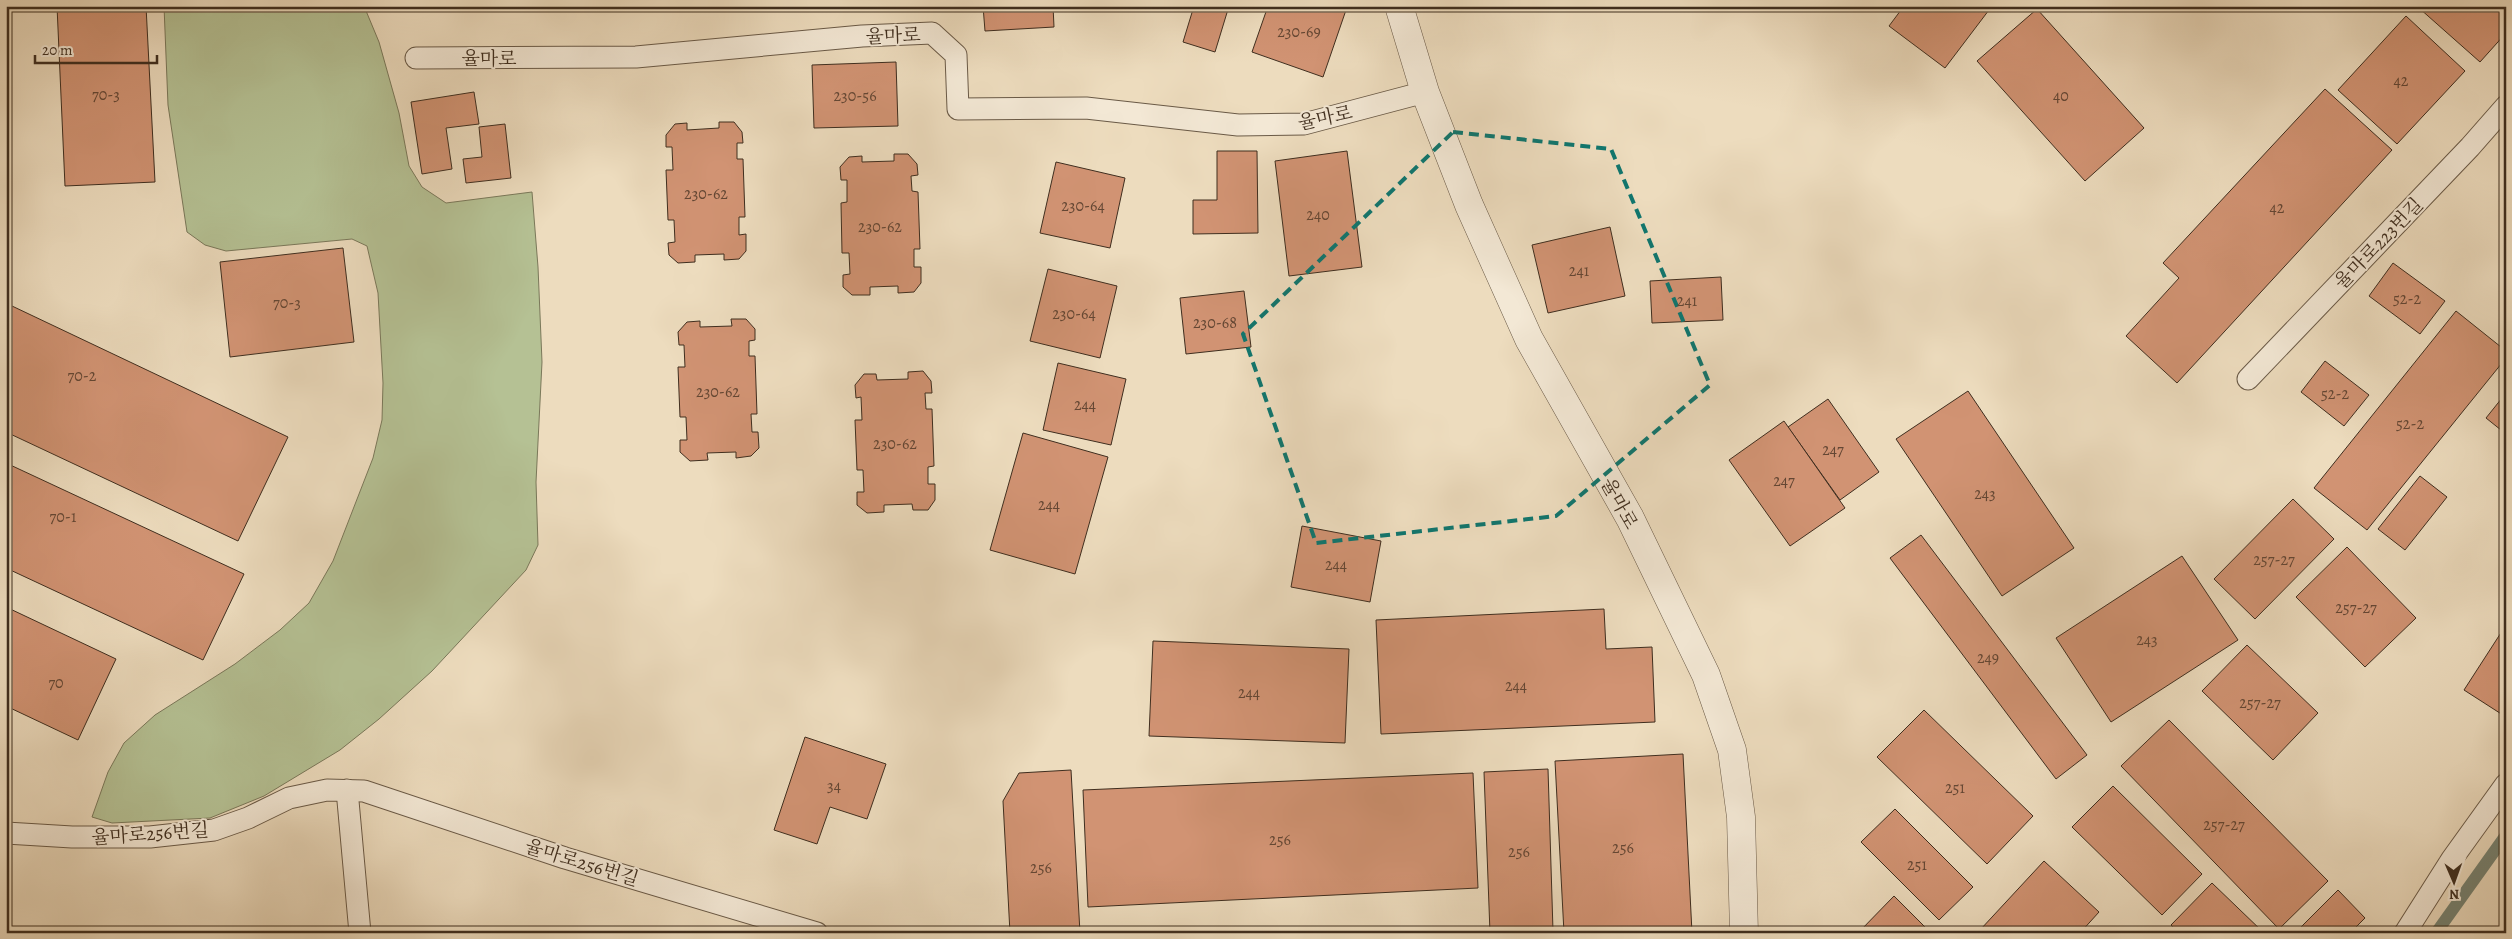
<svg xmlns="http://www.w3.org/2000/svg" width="2512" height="939" font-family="Alegreya,'Noto Serif KR',serif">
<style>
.green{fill:#b5c194;stroke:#7a785a}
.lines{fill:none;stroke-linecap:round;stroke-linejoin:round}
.stream{stroke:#768373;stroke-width:12}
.building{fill:#d19373;stroke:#3f2e1f}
.service-casing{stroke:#6a5a47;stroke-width:23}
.tertiary-casing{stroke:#6a5a47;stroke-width:29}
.service{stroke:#f3e8d5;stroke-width:21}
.tertiary{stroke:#f3e8d5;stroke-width:28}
.marked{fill:none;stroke:#0f766e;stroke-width:4;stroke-dasharray:10 6;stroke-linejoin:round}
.labels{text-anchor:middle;stroke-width:4;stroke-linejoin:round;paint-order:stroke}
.number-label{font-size:16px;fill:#644734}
.street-label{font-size:19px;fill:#3f2e1f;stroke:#f3e8d5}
</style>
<rect width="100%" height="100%" fill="#eddcbe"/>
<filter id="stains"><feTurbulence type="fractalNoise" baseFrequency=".004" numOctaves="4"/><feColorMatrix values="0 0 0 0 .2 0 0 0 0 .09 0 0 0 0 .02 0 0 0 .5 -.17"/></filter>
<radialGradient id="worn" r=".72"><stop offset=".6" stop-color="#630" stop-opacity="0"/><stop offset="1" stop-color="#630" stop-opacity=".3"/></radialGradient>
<path class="green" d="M 164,6 L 364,6 L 379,42 L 399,113 L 409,166 L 422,187 L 446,203 L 532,192 L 538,267 L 542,362 L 536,482 L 538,545 L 526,570 L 432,671 L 379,719 L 340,750 L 264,796 L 210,818 L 112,823 L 92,817 L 108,772 L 124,743 L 155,715 L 235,664 L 280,630 L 309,603 L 333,561 L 373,458 L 382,420 L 383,383 L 378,293 L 367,246 L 352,239 L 226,251 L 205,245 L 187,232 L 168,105 Z"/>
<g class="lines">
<path class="stream" d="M 2436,933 L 2506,835"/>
</g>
<g class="building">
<path d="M 57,6 L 146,6 L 155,182 L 65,186 Z"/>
<path d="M 983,6 L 1053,6 L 1054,27 L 985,31 Z"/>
<path d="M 1194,6 L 1229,6 L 1215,52 L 1183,42 Z"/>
<path d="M 1268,6 L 1334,6 L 1346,10 L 1323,77 L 1252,52 Z"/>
<path d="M 1904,6 L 1992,6 L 1945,68 L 1889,26 Z"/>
<path d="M 2082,6 L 2096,6 L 2092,12 Z"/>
<path d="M 2421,6 L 2506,6 L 2506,33 L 2480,62 L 2419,8 Z"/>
<path d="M 2037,9 L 2144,128 L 2085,181 L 1977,61 Z"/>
<path d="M 2406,16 L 2465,71 L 2397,144 L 2338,90 Z"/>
<path d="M 896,62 L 898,126 L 814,128 L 812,65 Z"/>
<path d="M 2325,89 L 2392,150 L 2177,383 L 2126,336 L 2179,278 L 2163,263 Z"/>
<path d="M 474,92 L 479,124 L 446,128 L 452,169 L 422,174 L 411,102 Z"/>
<path d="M 719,122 L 734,122 L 742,132 L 743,143 L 737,143 L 737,159 L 743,159 L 745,217 L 739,217 L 739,235 L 746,234 L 746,251 L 739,259 L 724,260 L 724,254 L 695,255 L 695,262 L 678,263 L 669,255 L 668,243 L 675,242 L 674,220 L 668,220 L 666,170 L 673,170 L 672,147 L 666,147 L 666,135 L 675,124 L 687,123 L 687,130 L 719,128 Z"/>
<path d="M 505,124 L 511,178 L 466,183 L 463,159 L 482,157 L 479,127 Z"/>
<path d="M 1217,151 L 1257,151 L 1258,233 L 1193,234 L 1193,200 L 1217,200 Z"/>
<path d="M 1347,151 L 1362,267 L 1289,276 L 1275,161 Z"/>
<path d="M 894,154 L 908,154 L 917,164 L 918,175 L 911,176 L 912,191 L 918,192 L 920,249 L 914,249 L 914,267 L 921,267 L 921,283 L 914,292 L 898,293 L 898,286 L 870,287 L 870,295 L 852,295 L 843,287 L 843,275 L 850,274 L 849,253 L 842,253 L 841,203 L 847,202 L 847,180 L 841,180 L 840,167 L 849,157 L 862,156 L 862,162 L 894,161 Z"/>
<path d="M 1056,162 L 1125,178 L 1110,248 L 1040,233 Z"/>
<path d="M 1610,227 L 1625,296 L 1548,313 L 1532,245 Z"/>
<path d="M 343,248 L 354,342 L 230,357 L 220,262 Z"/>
<path d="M 2393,263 L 2445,301 L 2420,334 L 2369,296 Z"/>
<path d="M 1048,269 L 1117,286 L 1100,358 L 1030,341 Z"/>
<path d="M 1721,277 L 1723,320 L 1652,323 L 1650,281 Z"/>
<path d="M 1244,291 L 1251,347 L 1186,354 L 1180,298 Z"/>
<path d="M 12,306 L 288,437 L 238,541 L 6,432 L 6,319 Z"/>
<path d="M 2456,311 L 2506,351 L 2506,358 L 2367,530 L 2314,488 Z"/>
<path d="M 731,319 L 746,319 L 755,329 L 755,340 L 749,341 L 749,356 L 755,356 L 757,414 L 751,414 L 752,432 L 758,432 L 759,448 L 751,456 L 736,458 L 736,452 L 707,453 L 708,460 L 690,461 L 680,452 L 680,440 L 687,440 L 686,417 L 680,417 L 678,367 L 685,367 L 684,345 L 679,345 L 678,332 L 687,322 L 700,321 L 700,327 L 732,326 Z"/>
<path d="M 2325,361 L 2369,395 L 2344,426 L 2301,392 Z"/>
<path d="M 1058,363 L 1126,379 L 1111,445 L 1043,430 Z"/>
<path d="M 923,371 L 931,381 L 932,393 L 925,393 L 926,409 L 932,409 L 934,466 L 928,467 L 928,484 L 935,484 L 935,500 L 928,510 L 913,510 L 912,504 L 884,505 L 884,512 L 867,513 L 857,505 L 857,492 L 864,492 L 863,470 L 857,470 L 855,420 L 862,420 L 861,397 L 856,398 L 855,385 L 864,374 L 876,374 L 877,380 L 908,379 L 908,372 Z"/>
<path d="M 1968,391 L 2074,548 L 2002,596 L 1896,439 Z"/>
<path d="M 2506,393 L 2506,434 L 2486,418 Z"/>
<path d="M 1828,399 L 1879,472 L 1840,500 L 1788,427 Z"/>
<path d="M 1784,421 L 1845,508 L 1790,546 L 1729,460 Z"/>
<path d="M 1023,433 L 1108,457 L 1075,574 L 990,550 Z"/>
<path d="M 6,463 L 244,574 L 203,660 L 6,568 Z"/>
<path d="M 2420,476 L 2447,497 L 2405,550 L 2378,529 Z"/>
<path d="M 2293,499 L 2334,539 L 2255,619 L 2214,579 Z"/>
<path d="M 1302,526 L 1381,541 L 1370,602 L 1291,587 Z"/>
<path d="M 1921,535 L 2087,755 L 2056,779 L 1890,558 Z"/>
<path d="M 2347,547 L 2416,618 L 2365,667 L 2296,597 Z"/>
<path d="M 2182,556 L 2238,640 L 2111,722 L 2056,638 Z"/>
<path d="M 6,607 L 116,659 L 78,740 L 6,706 Z"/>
<path d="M 1604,609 L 1606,649 L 1652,647 L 1655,722 L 1381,734 L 1376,620 Z"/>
<path d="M 2506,625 L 2506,717 L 2464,690 Z"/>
<path d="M 1153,641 L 1349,649 L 1345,743 L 1149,736 Z"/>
<path d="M 2247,645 L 2318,713 L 2273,760 L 2202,691 Z"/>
<path d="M 1924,710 L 2033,816 L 1987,864 L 1877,757 Z"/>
<path d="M 2169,720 L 2328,881 L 2279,929 L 2121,766 Z"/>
<path d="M 805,737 L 886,764 L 867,819 L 830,807 L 817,844 L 774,830 Z"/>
<path d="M 1683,754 L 1692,933 L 1564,933 L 1555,761 Z"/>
<path d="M 1548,769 L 1553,931 L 1490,933 L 1484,772 Z"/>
<path d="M 1071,770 L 1080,933 L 1010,933 L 1003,801 L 1019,773 Z"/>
<path d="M 1473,773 L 1478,888 L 1088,907 L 1083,790 Z"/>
<path d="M 2113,786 L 2202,874 L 2162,915 L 2072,827 Z"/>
<path d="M 1895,809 L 1973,887 L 1939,920 L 1861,842 Z"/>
<path d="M 2044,861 L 2099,912 L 2080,933 L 1983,933 L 1980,930 Z"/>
<path d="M 2212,883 L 2264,933 L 2178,933 L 2171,925 Z"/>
<path d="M 2338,890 L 2365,918 L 2350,933 L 2306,933 L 2301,927 Z"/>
<path d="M 1894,896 L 1931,933 L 1858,933 Z"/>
</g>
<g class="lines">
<defs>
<g id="service">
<path d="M 416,58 L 636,57 L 862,36 L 932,33 L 956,55 L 958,109 L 1086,108 L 1238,125 L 1304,124 L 1425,92"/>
<path d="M 2248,379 L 2470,147 L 2506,106"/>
<path d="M 347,790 L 360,933"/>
<path d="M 6,833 L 72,837 L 150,837 L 214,830 L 248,818 L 289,798 L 327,790 L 364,791 L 565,858 L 817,933"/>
<path d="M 2405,933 L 2452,859 L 2506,784"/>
</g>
<path id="tertiary" d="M 1399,6 L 1425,92 L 1469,205 L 1529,339 L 1630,518 L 1706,675 L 1732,750 L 1741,817 L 1744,933"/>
</defs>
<use href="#service" class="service-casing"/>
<use href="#tertiary" class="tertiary-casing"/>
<use href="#service" class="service"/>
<use href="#tertiary" class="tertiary"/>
</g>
<path class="marked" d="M 1453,132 L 1611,149 L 1710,385 L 1556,516 L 1316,543 L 1243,334 Z"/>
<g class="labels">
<g class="number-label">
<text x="1299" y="37">230-69</text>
<text x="2401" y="86">42</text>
<text x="106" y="100">70-3</text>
<text x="855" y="101">230-56</text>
<text x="2061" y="101">40</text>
<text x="706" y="199">230-62</text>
<text x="1083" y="211">230-64</text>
<text x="2277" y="213">42</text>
<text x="1318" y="220">240</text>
<text x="880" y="232">230-62</text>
<text x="1579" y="276">241</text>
<text x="2407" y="304">52-2</text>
<text x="1687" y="306">241</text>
<text x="287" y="308">70-3</text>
<text x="1074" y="319">230-64</text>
<text x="1215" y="328">230-68</text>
<text x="82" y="381">70-2</text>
<text x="718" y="397">230-62</text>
<text x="2335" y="399">52-2</text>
<text x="1085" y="410">244</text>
<text x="2410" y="429">52-2</text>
<text x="895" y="449">230-62</text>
<text x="1833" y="455">247</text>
<text x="1784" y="486">247</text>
<text x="1985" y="499">243</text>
<text x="1049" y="510">244</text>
<text x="63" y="522">70-1</text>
<text x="2274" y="565">257-27</text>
<text x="1336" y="570">244</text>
<text x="2356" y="613">257-27</text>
<text x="2147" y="645">243</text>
<text x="1988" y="663">249</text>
<text x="56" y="688">70</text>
<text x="1516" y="691">244</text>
<text x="1249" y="698">244</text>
<text x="2260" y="708">257-27</text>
<text x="834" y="791">34</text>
<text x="1955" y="793">251</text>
<text x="2224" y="830">257-27</text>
<text x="1280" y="845">256</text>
<text x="1623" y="853">256</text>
<text x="1519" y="857">256</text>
<text x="1917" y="870">251</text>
<text x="1041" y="873">256</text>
</g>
<g class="street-label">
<text transform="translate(893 35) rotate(-2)" y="7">율마로</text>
<text x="489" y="65">율마로</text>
<text transform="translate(1325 117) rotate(-12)" y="7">율마로</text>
<text transform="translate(2378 243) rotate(-46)" y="7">율마로223번길</text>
<text transform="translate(1620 503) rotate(61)" y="7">율마로</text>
<text transform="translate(150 833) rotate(-4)" y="7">율마로256번길</text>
<text transform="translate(582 862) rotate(17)" y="7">율마로256번길</text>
</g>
</g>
<rect width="2512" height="939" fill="none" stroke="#eddcbe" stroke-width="25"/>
<rect x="8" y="8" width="2497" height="924" fill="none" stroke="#3f2e1f" stroke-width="2.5"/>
<rect x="12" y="12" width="2487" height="914" fill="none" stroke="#3f2e1f"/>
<g transform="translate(2454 882) rotate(178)" stroke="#f3e8d5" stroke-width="4" paint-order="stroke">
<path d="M0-4L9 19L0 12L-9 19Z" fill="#3f2e1f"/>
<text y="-8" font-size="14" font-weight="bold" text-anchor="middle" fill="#3f2e1f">N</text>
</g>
<path d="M35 55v8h122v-8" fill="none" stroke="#3f2e1f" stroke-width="2.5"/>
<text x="42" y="55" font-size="15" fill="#3f2e1f" stroke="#f3e8d5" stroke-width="4" paint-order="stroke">20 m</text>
<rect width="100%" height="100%" filter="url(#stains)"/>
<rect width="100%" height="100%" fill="url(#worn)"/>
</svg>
